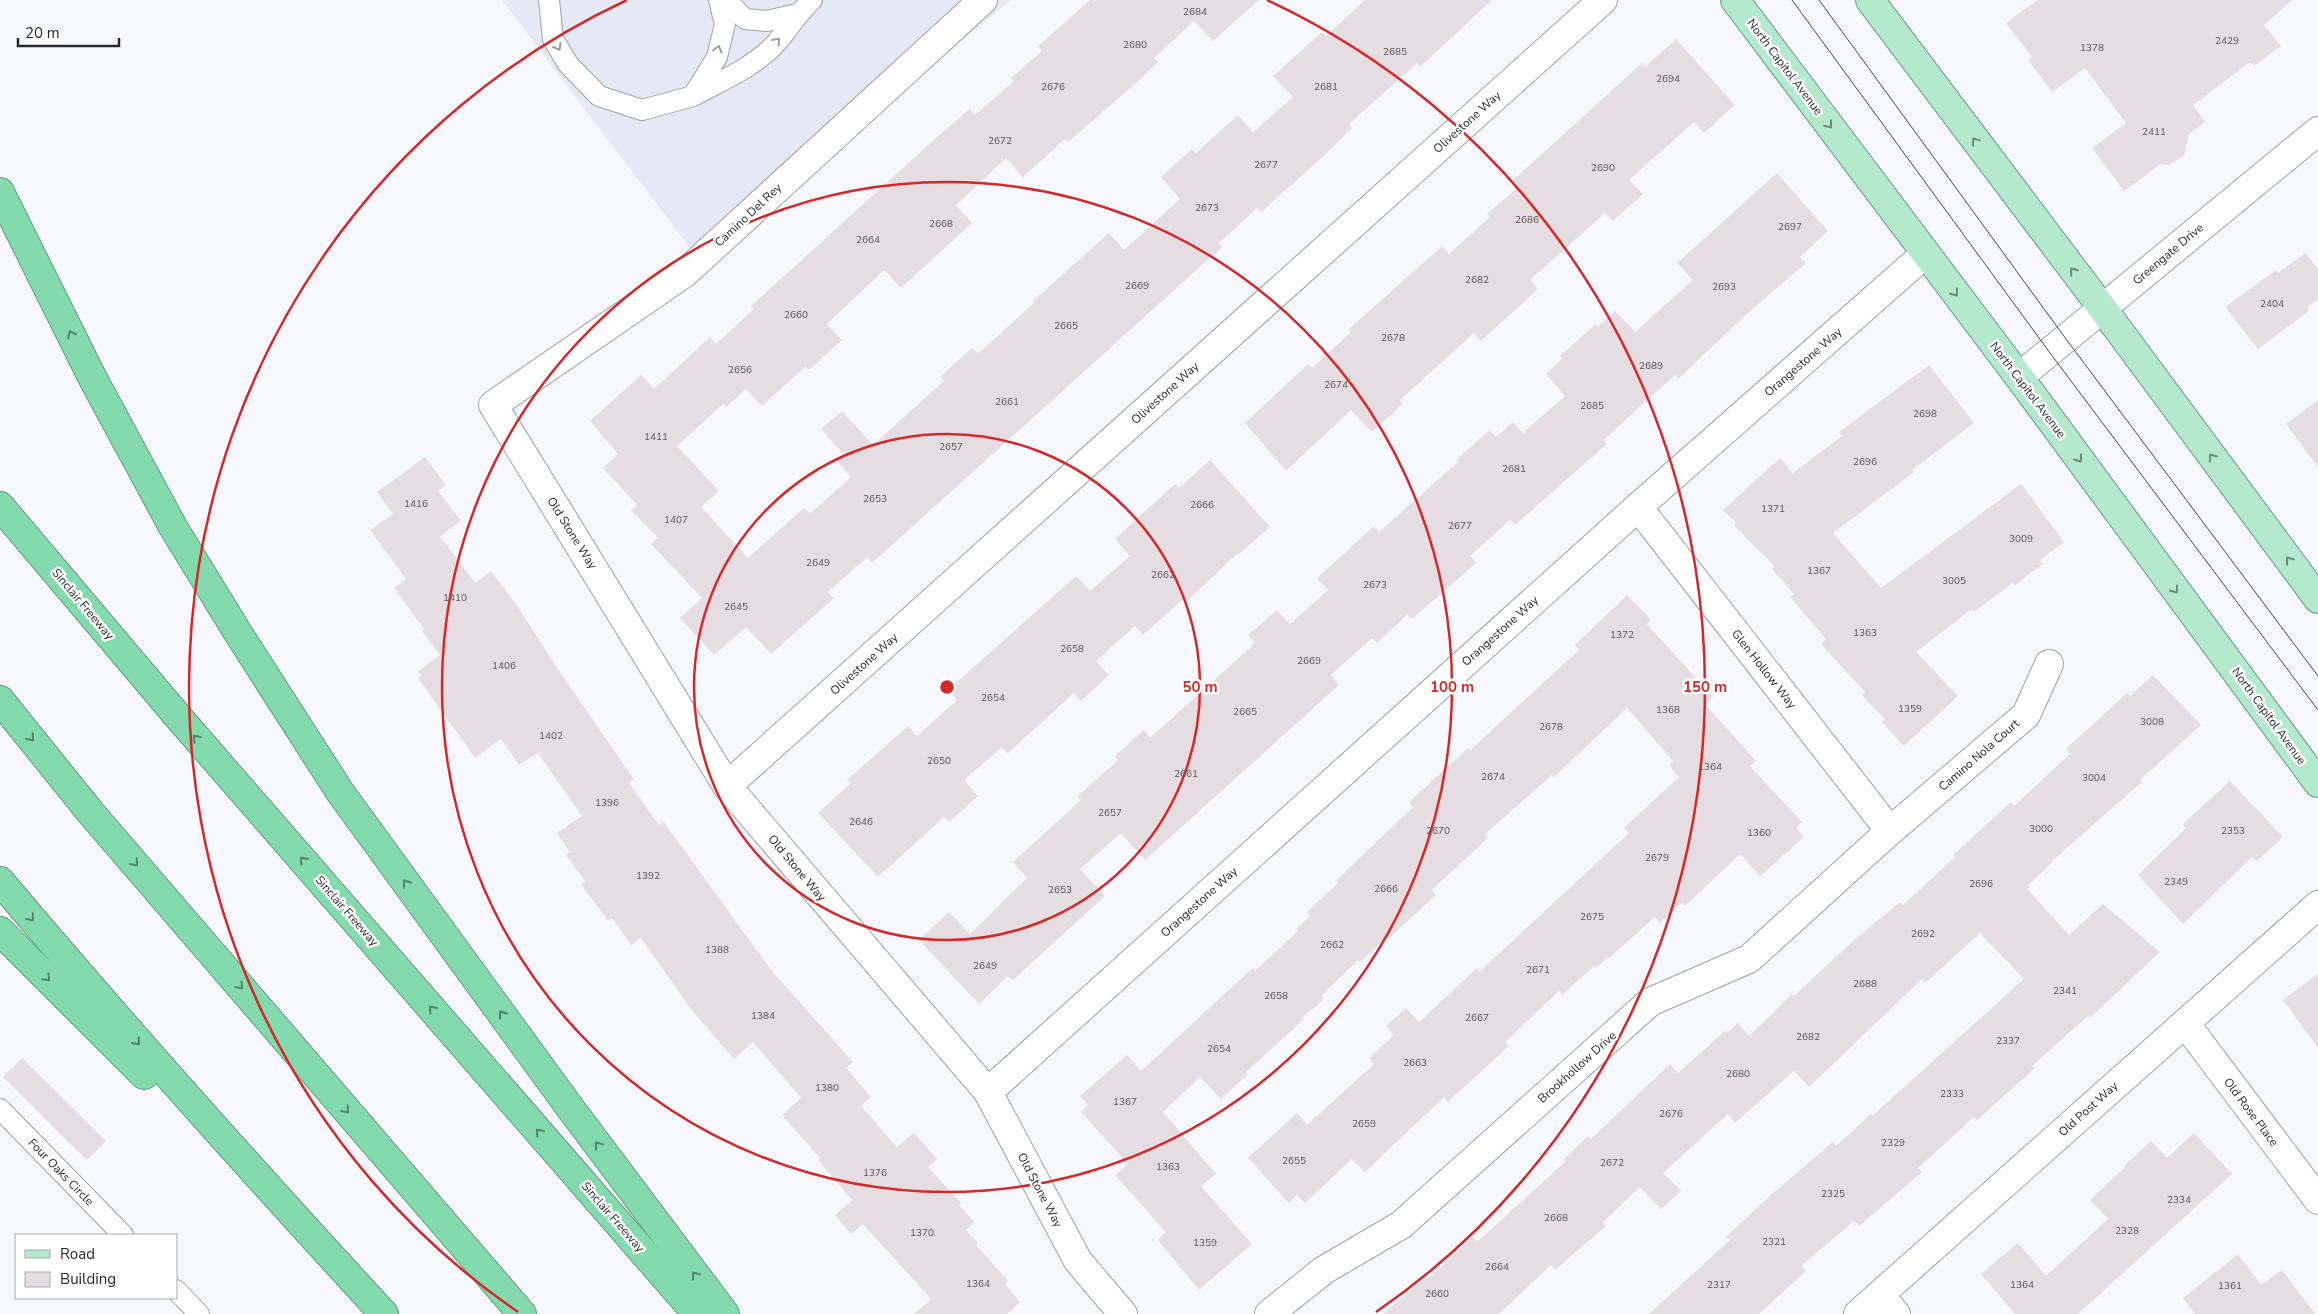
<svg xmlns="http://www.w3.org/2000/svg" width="2318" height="1314" font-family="'Nunito Sans',sans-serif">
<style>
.built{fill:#e5e9f5}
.building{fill:#e5dde1}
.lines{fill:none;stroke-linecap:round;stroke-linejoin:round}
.service-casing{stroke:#a0a2a9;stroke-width:22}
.minor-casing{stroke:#a0a2a9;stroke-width:30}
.primary-casing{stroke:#639c7f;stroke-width:30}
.motorway-casing{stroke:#639c7f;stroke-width:30}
.service{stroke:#fff;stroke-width:20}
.minor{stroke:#fff;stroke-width:28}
.primary{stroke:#b5e9cd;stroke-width:28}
.motorway{stroke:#83daac;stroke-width:28}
.tram{stroke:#49494c;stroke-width:1}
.oneway{stroke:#9e9ea0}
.oneway2{stroke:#6e887c}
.oneway3{stroke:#56816c}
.ring{fill:none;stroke:#d62828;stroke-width:2.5}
.labels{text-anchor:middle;stroke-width:5;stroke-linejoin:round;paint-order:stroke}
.number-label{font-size:10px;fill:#575558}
.street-label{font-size:12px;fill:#28282b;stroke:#fff}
.centre{fill:#d62828;stroke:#fff;stroke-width:2.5}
.ring-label{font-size:15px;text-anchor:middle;font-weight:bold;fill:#d62828;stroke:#fff;stroke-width:5;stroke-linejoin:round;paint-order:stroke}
</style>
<rect width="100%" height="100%" fill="#f7f8ff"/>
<path class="built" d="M 502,0 L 1011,0 L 699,260 Z"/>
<g class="building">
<path d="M 1090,0 L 1259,0 L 1213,41 L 1194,21 L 1154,58 L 1158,62 L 1136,83 L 1068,142 L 1065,139 L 1023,177 L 1006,158 L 956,205 L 972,223 L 901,288 L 884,270 L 827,324 L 842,340 L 809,370 L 806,366 L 762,406 L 746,389 L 726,407 L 723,404 L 677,446 L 719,491 L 701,507 L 748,558 L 804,508 L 810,514 L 851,477 L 837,461 L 844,455 L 821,429 L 842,411 L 873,445 L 944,381 L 940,377 L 972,348 L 978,354 L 1034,303 L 1033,301 L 1109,233 L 1124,250 L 1180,199 L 1161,177 L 1192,149 L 1196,153 L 1238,115 L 1253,132 L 1293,97 L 1273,76 L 1322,32 L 1326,36 L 1365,0 L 1492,0 L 1420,67 L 1417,63 L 1349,124 L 1352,128 L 1318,161 L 1261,212 L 1257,208 L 1219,243 L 1222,247 L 872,563 L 867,557 L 828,592 L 834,598 L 771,654 L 746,627 L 714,655 L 680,618 L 702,598 L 651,544 L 658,538 L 631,510 L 637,505 L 603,468 L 618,454 L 590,421 L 641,375 L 654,389 L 710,337 L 716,344 L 754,309 L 751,306 L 936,138 L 970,109 L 975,115 L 1014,81 L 1011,78 L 1042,51 L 1038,46 Z"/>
<path d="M 2037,0 L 2292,0 L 2264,25 L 2281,46 L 2254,66 L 2250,62 L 2193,105 L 2205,122 L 2189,134 L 2184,155 L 2169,165 L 2161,164 L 2124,191 L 2092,148 L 2126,123 L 2085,68 L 2052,92 L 2028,60 L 2032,57 L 2006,23 Z"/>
<path d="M 1676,39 L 1735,105 L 1704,133 L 1694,122 L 1629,180 L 1643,194 L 1613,221 L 1605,213 L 1530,280 L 1538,289 L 1481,341 L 1474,333 L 1400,400 L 1403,404 L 1372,432 L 1351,410 L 1286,471 L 1245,423 L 1308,364 L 1312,368 L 1351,332 L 1349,329 L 1442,246 L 1449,254 L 1490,217 L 1487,214 L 1516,189 L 1511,182 L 1642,63 L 1645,67 Z"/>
<path d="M 1777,173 L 1828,231 L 1800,257 L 1806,263 L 1749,312 L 1678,379 L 1675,375 L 1634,412 L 1604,440 L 1607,444 L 1515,525 L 1510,520 L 1470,556 L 1476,563 L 1412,619 L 1407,615 L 1377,643 L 1372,638 L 1331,675 L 1339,685 L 1145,860 L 1121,833 L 1080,869 L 1105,896 L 1013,980 L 1008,976 L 979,1004 L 919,940 L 949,912 L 970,934 L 1027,878 L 1013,862 L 1081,800 L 1077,797 L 1118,760 L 1115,756 L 1144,730 L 1150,738 L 1255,643 L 1248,635 L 1277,610 L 1290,624 L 1328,590 L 1317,578 L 1374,526 L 1379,532 L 1458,462 L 1456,460 L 1490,430 L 1496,437 L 1513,422 L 1523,433 L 1565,396 L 1546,374 L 1562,359 L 1560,356 L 1596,324 L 1598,326 L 1615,311 L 1635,332 L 1693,280 L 1677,263 Z"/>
<path d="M 2305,253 L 2318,269 L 2318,299 L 2307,308 L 2309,311 L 2258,349 L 2225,307 L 2276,270 L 2278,273 Z"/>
<path d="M 1929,365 L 1974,423 L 1912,470 L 1914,472 L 1833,533 L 1881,588 L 2021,484 L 2064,542 L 2040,560 L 2043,564 L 2015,585 L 2013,583 L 1974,612 L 1972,609 L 1916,652 L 1958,696 L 1904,746 L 1882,722 L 1885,719 L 1862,695 L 1865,692 L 1821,644 L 1826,639 L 1790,597 L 1794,594 L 1772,569 L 1775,567 L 1734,525 L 1736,523 L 1723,510 L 1780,458 L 1793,473 L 1842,436 L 1839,432 Z"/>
<path d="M 2318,400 L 2318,467 L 2286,424 Z"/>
<path d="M 425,457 L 446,485 L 438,491 L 461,521 L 440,536 L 475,583 L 491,571 L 518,607 L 559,671 L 634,779 L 629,783 L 659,825 L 663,821 L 771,970 L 853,1062 L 846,1068 L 871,1097 L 861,1106 L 897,1147 L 914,1133 L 937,1159 L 928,1167 L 961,1203 L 959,1205 L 974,1222 L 966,1230 L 978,1243 L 976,1245 L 1008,1281 L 1005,1284 L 1020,1302 L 1007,1314 L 914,1314 L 931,1299 L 863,1224 L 851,1234 L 835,1215 L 852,1200 L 818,1160 L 820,1158 L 782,1115 L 801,1098 L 753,1042 L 734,1059 L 691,1009 L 641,938 L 631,945 L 612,918 L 608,921 L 581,884 L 585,881 L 566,855 L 570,852 L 557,833 L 582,816 L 538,753 L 519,765 L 501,739 L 475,758 L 418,678 L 421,676 L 418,671 L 440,655 L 422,631 L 424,629 L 394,588 L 406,579 L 370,530 L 393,514 L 377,492 Z"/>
<path d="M 1210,460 L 1270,527 L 1239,554 L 1238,553 L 1186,602 L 1183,599 L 1143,635 L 1135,626 L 1096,661 L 1109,675 L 1081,701 L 1074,693 L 1008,753 L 1002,747 L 964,780 L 978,796 L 949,822 L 944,817 L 878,877 L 818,813 L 851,783 L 847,780 L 908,726 L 917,736 L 957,700 L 948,690 L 1076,576 L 1090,591 L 1130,556 L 1115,539 L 1175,484 L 1179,488 Z"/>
<path d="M 1627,595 L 1651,620 L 1647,624 L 1713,697 L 1705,704 L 1756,761 L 1750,766 L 1802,822 L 1796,828 L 1804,837 L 1760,876 L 1740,854 L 1685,906 L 1682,903 L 1660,923 L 1655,917 L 1609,958 L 1608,957 L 1596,968 L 1594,966 L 1562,995 L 1559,991 L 1505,1042 L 1509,1046 L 1448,1102 L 1444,1097 L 1365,1172 L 1352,1159 L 1305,1203 L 1297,1195 L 1289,1203 L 1248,1158 L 1297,1113 L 1307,1125 L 1374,1064 L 1369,1058 L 1394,1035 L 1386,1026 L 1406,1008 L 1419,1022 L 1477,968 L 1480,971 L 1629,833 L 1624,828 L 1679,777 L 1669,765 L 1673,761 L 1627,708 L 1554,777 L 1552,775 L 1485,834 L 1488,838 L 1432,890 L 1436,895 L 1388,939 L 1386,938 L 1360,962 L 1358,960 L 1321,996 L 1324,999 L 1302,1018 L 1303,1020 L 1246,1072 L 1248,1074 L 1221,1099 L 1200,1077 L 1163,1112 L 1216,1174 L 1201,1186 L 1252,1244 L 1199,1290 L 1158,1240 L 1166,1232 L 1115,1175 L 1128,1164 L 1081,1112 L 1088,1105 L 1080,1096 L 1127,1055 L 1141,1071 L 1232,987 L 1253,968 L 1255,971 L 1298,931 L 1296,929 L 1310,916 L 1307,912 L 1338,883 L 1336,881 L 1347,870 L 1413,807 L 1409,802 L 1468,748 L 1470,750 L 1579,650 L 1575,645 Z"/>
<path d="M 2153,675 L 2201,725 L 2140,780 L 2142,782 L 2052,861 L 2053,862 L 2028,885 L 2030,887 L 2027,889 L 2069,935 L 2103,904 L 2160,952 L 2090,1018 L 2088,1016 L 2032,1066 L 2034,1069 L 1977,1120 L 1974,1117 L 1951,1138 L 1918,1168 L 1922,1172 L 1859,1226 L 1854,1221 L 1801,1266 L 1806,1271 L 1759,1314 L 1649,1314 L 1730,1240 L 1726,1237 L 1773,1193 L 1833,1142 L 1836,1146 L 1871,1114 L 1873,1115 L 2024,979 L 1980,933 L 1925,983 L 1922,979 L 1809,1087 L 1794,1071 L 1735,1123 L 1728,1114 L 1663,1173 L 1681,1191 L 1661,1209 L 1640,1187 L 1603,1222 L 1606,1226 L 1555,1270 L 1551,1265 L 1499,1314 L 1383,1314 L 1426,1277 L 1428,1279 L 1473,1237 L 1477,1242 L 1566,1161 L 1564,1159 L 1588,1136 L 1591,1139 L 1670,1064 L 1678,1073 L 1726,1030 L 1728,1032 L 1738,1023 L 1749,1036 L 1792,994 L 1794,996 L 1852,942 L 1900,902 L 1903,905 L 1955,857 L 1953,855 L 2011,802 L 2014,806 L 2070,754 L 2066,749 L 2127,693 L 2130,696 Z"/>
<path d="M 2230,781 L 2283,837 L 2257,861 L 2252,857 L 2183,924 L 2138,875 L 2186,828 L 2183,824 Z"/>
<path d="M 2318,974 L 2318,1048 L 2283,1000 Z"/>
<path d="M 22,1058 L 106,1141 L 87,1160 L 3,1077 Z"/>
<path d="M 2194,1133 L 2232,1174 L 2078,1314 L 2015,1314 L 1981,1274 L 2018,1243 L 2046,1276 L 2108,1219 L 2090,1200 L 2125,1167 L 2124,1166 L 2151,1141 L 2167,1158 Z"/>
<path d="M 2238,1254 L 2261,1285 L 2282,1270 L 2315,1314 L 2195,1314 L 2183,1298 Z"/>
</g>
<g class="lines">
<defs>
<g id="service">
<path d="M 549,0 L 553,39 L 568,64 L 599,96 L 642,110 L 693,96 L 717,57 L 725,24 L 719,0"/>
<path d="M 726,0 L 745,19 L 767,21 L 797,14"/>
<path d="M 695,95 C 723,80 756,66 777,42 C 789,28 798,13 812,0"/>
<path d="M 0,1109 L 123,1235"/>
<path d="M 176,1290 L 199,1314"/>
</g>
<g id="minor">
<path d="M 983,0 L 685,273 L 493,405 L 727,786 L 988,1092 L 1078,1261 L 1123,1314"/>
<path d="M 2019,377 L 2318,131"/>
<path d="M 1638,507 L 1890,831"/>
<path d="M 727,786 L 1603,0"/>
<path d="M 2185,1023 L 2318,1200"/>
<path d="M 988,1092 L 1638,507 L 1925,254"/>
<path d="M 1880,1295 L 1896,1314"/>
<path d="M 1269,1314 L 1324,1270 L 1401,1225 L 1650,1002 L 1749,959 L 1890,831 L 2026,715 L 2049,664"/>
<path d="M 1858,1314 L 2318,905"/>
</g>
<g id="primary">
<path d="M 1735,0 L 2019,377 L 2318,783"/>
<path d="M 1870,0 L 2103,309 L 2318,599"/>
</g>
<g id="motorway">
<path d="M 0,192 L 92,377 L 173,527 L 238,633 L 340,792 L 568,1105 L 725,1314"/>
<path d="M 0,506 L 180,719 L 697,1314"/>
<path d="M 0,700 L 91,813 L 522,1314"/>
<path d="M 0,881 C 125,1029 253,1172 384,1314"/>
<path d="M 0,931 L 144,1075"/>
</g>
</defs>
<use href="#service" class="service-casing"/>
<use href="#minor" class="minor-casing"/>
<use href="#primary" class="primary-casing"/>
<use href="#motorway" class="motorway-casing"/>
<use href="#service" class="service"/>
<use href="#minor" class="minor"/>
<use href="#primary" class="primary"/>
<use href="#motorway" class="motorway"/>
<g class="tram">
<path d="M 1792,0 L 2050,353 L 2318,710"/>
<path d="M 1819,0 L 2066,339 L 2318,676"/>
</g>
</g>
<defs><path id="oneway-chevron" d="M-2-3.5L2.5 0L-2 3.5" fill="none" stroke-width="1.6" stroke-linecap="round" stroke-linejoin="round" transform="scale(1.25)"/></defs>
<g class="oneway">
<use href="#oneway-chevron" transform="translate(777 41) rotate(-49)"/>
<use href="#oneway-chevron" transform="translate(558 47) rotate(60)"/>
<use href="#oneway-chevron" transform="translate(718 49) rotate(-75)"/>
</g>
<g class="oneway2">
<use href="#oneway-chevron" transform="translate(1829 125) rotate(53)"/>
<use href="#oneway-chevron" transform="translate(1975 141) rotate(-127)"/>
<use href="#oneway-chevron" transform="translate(2073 271) rotate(-129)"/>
<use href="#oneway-chevron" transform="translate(1955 293) rotate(53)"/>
<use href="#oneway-chevron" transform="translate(2212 457) rotate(-126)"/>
<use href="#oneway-chevron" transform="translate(2079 459) rotate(54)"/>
<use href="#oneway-chevron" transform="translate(2289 560) rotate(-127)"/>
<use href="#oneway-chevron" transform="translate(2175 590) rotate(54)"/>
</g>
<g class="oneway3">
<use href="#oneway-chevron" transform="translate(71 334) rotate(-116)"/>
<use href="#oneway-chevron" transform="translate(31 738) rotate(51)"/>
<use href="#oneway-chevron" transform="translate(196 738) rotate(-131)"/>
<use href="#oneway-chevron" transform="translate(303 860) rotate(-131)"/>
<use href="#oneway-chevron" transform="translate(135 863) rotate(49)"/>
<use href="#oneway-chevron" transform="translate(406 883) rotate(-126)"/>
<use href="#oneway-chevron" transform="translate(31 918) rotate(50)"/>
<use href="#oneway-chevron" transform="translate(47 978) rotate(45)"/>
<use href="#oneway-chevron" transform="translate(240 986) rotate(49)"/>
<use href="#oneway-chevron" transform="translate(432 1009) rotate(-131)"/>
<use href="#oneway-chevron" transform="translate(502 1014) rotate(-126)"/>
<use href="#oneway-chevron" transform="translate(137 1042) rotate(48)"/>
<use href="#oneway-chevron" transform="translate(346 1110) rotate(49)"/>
<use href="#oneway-chevron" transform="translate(539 1132) rotate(-131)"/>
<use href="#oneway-chevron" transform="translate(598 1145) rotate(-127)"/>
<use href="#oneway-chevron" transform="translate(695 1275) rotate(-127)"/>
</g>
<g class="ring">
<circle cx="947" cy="687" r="253"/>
<circle cx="947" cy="687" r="505"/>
<path d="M518 1312A758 758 0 0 1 627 0M1267 0A758 758 0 0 1 1376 1312"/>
</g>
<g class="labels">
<g class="number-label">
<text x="1195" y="15">2684</text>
<text x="2227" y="44">2429</text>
<text x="1135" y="48">2680</text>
<text x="2092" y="51">1378</text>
<text x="1395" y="55">2685</text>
<text x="1668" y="82">2694</text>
<text x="1053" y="90">2676</text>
<text x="1326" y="90">2681</text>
<text x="2154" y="135">2411</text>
<text x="1000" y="144">2672</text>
<text x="1266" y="168">2677</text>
<text x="1603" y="171">2690</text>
<text x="1207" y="211">2673</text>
<text x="1527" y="223">2686</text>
<text x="941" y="227">2668</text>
<text x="1790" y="230">2697</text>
<text x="868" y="243">2664</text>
<text x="1477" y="283">2682</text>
<text x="1137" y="289">2669</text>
<text x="1724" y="290">2693</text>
<text x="2272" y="307">2404</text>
<text x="796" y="318">2660</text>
<text x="1066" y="329">2665</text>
<text x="1393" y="341">2678</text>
<text x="1651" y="369">2689</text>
<text x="740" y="373">2656</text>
<text x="1336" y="388">2674</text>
<text x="1007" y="405">2661</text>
<text x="1592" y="409">2685</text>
<text x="1925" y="417">2698</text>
<text x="656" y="440">1411</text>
<text x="951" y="450">2657</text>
<text x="1865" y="465">2696</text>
<text x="1514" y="472">2681</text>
<text x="875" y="502">2653</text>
<text x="416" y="507">1416</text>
<text x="1202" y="508">2666</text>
<text x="1773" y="512">1371</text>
<text x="676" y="523">1407</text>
<text x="1460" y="529">2677</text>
<text x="2021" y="542">3009</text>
<text x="818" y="566">2649</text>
<text x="1819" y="574">1367</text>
<text x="1163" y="578">2662</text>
<text x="1954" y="584">3005</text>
<text x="1375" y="588">2673</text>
<text x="455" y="601">1410</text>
<text x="736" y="610">2645</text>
<text x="1865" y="636">1363</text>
<text x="1622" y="638">1372</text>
<text x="1072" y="652">2658</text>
<text x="1309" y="664">2669</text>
<text x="504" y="669">1406</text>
<text x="993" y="701">2654</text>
<text x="1910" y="712">1359</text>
<text x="1668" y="713">1368</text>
<text x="1245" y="715">2665</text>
<text x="2152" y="725">3008</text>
<text x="1551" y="730">2678</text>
<text x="551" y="739">1402</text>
<text x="939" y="764">2650</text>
<text x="1710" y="770">1364</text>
<text x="1186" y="777">2661</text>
<text x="1493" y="780">2674</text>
<text x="2094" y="781">3004</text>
<text x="607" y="806">1396</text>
<text x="1110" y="816">2657</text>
<text x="861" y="825">2646</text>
<text x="2041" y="832">3000</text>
<text x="1438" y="834">2670</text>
<text x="2233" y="834">2353</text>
<text x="1759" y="836">1360</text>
<text x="1657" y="861">2679</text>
<text x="648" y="879">1392</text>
<text x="2176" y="885">2349</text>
<text x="1981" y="887">2696</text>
<text x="1386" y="892">2666</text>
<text x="1060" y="893">2653</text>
<text x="1592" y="920">2675</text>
<text x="1923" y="937">2692</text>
<text x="1332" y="948">2662</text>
<text x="717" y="953">1388</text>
<text x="985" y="969">2649</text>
<text x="1538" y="973">2671</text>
<text x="1865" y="987">2688</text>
<text x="2065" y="994">2341</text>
<text x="1276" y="999">2658</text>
<text x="763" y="1019">1384</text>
<text x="1477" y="1021">2667</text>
<text x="1808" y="1040">2682</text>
<text x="2008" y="1044">2337</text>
<text x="1219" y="1052">2654</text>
<text x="1415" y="1066">2663</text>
<text x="1738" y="1077">2680</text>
<text x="827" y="1091">1380</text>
<text x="1952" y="1097">2333</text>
<text x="1125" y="1105">1367</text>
<text x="1671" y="1117">2676</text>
<text x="1364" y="1127">2659</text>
<text x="1893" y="1146">2329</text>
<text x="1294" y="1164">2655</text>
<text x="1612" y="1166">2672</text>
<text x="1168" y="1170">1363</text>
<text x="875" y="1176">1376</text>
<text x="1833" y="1197">2325</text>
<text x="2179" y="1203">2334</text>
<text x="1556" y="1221">2668</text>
<text x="2127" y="1234">2328</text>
<text x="922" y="1236">1370</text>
<text x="1774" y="1245">2321</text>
<text x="1205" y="1246">1359</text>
<text x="1497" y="1270">2664</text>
<text x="978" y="1287">1364</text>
<text x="1719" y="1288">2317</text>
<text x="2022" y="1288">1364</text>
<text x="2230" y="1289">1361</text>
<text x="1437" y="1297">2660</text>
</g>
<g class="street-label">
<text transform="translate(1785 67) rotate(53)" y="4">North Capitol Avenue</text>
<text transform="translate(1467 122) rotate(-42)" y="4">Olivestone Way</text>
<text transform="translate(748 215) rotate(-43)" y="4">Camino Del Rey</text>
<text transform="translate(2168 254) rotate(-40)" y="4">Greengate Drive</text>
<text transform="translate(1803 362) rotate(-41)" y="4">Orangestone Way</text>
<text transform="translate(2028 390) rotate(53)" y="4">North Capitol Avenue</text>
<text transform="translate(1165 393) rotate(-42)" y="4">Olivestone Way</text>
<text transform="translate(572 533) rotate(58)" y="4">Old Stone Way</text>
<text transform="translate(83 604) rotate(50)" y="4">Sinclair Freeway</text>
<text transform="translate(1500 631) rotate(-42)" y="4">Orangestone Way</text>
<text transform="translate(864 664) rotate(-42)" y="4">Olivestone Way</text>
<text transform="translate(1764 669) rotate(52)" y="4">Glen Hollow Way</text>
<text transform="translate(2269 716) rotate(54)" y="4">North Capitol Avenue</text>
<text transform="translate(1979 755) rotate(-41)" y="4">Camino Nola Court</text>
<text transform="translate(797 868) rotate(50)" y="4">Old Stone Way</text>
<text transform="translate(1199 902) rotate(-42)" y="4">Orangestone Way</text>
<text transform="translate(347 911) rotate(49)" y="4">Sinclair Freeway</text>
<text transform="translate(1577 1067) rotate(-42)" y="4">Brookhollow Drive</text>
<text transform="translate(2088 1109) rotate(-42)" y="4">Old Post Way</text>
<text transform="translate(2251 1112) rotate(53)" y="4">Old Rose Place</text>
<text transform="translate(61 1172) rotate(46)" y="4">Four Oaks Circle</text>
<text transform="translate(1040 1190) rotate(62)" y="4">Old Stone Way</text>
<text transform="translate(613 1217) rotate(49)" y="4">Sinclair Freeway</text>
</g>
</g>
<circle cx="947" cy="687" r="8" class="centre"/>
<g class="ring-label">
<text x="1200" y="692">50 m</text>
<text x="1452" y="692">100 m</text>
<text x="1705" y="692">150 m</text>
</g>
<rect x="15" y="1234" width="162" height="65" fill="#ffffff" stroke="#a9a9aa"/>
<rect x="25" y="1250" width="25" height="8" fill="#b5e9cd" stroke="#a9a9aa"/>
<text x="60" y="1259" font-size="15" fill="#28282b">Road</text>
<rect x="25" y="1272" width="25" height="15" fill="#e5dde1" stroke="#a9a9aa"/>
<text x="60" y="1284" font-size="15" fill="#28282b">Building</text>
<path d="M18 38v8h101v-8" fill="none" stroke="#28282b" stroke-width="2.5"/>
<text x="25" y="38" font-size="15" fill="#28282b" stroke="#ffffff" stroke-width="4" paint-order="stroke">20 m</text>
</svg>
